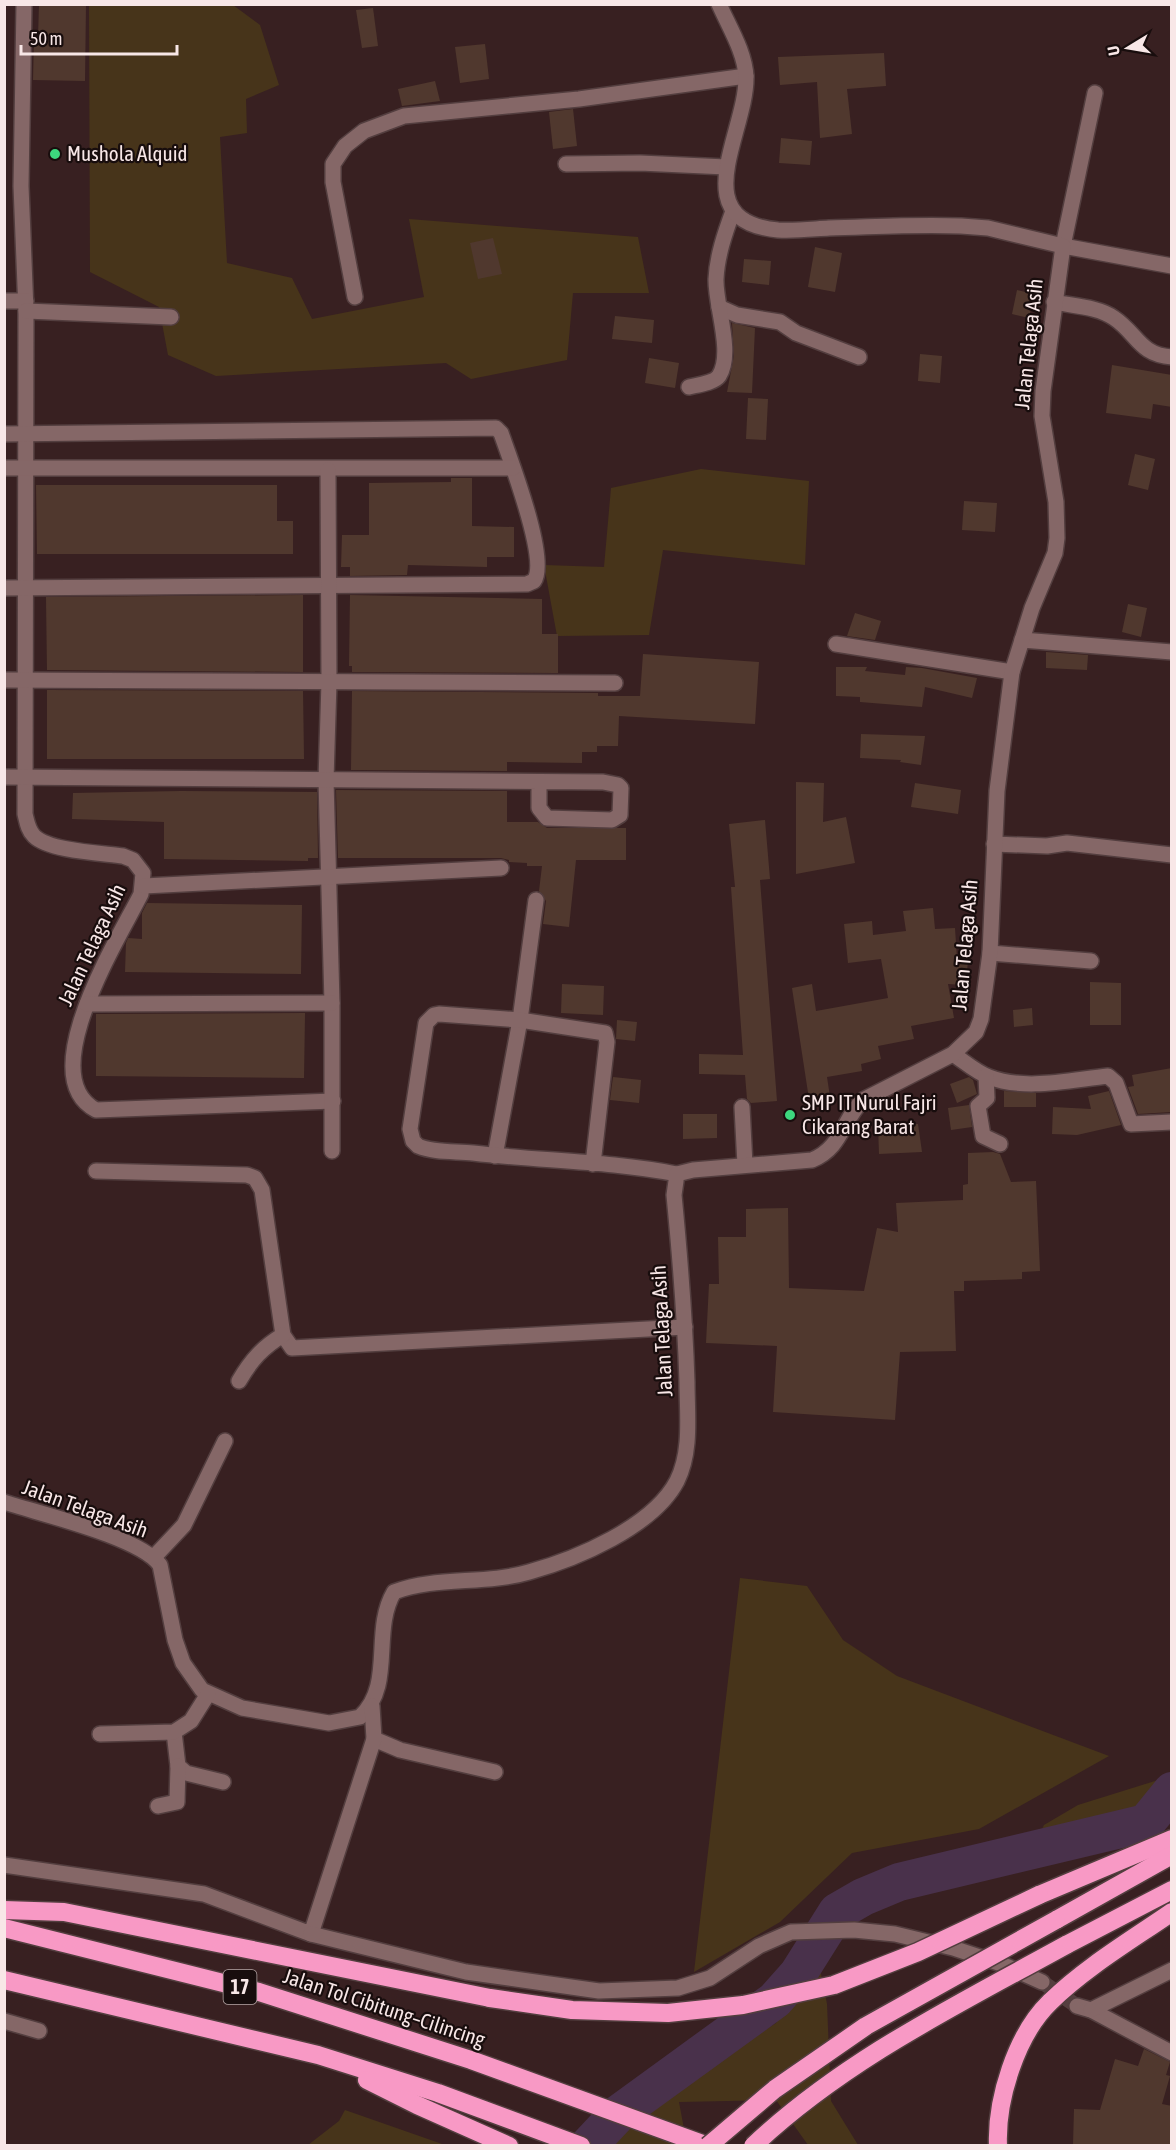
<svg xmlns="http://www.w3.org/2000/svg" width="1176" height="2150" font-family="'Asap Condensed',sans-serif">
<style>
.green{fill:#47341a}
.lines{fill:none;stroke-linecap:round;stroke-linejoin:round}
.river{stroke:#49314b;stroke-width:38}
.building{fill:#50382e}
.minor-tunnel{stroke:#553e3f;stroke-width:15;stroke-dasharray:15 8;stroke-linecap:butt}
.minor-casing{stroke:#533e3f;stroke-width:18}
.highway-casing{stroke:#533e3f;stroke-width:21}
.minor{stroke:#856767;stroke-width:15}
.highway{stroke:#f899c5;stroke-width:18}
.highway-bridge-casing{stroke:#533e3f;stroke-width:21;stroke-linecap:butt}
.highway-bridge{stroke:#f899c5;stroke-width:18}
.poi-dot{fill:#3dd77e;stroke:#180d0d;stroke-width:2}
.labels{text-anchor:middle;stroke-width:4.5;stroke-linejoin:round;paint-order:stroke}
.shield{fill:#180d0d;stroke:#b5a6a6;stroke-width:1.5}
.shield-label{font-size:20px;font-weight:bold;fill:#f8e7e7}
.poi-label{font-size:21px;fill:#f8e7e7;stroke:#180d0d;text-anchor:start}
.street-label{font-size:21px;fill:#f8e7e7;stroke:#180d0d}
</style>
<rect width="100%" height="100%" fill="#382021"/>
<g class="green">
<path d="M 89,5 L 233,5 L 260,25 L 279,85 L 246,99 L 247,133 L 220,137 L 227,263 L 292,278 L 312,319 L 424,297 L 409,219 L 638,237 L 649,293 L 573,293 L 567,360 L 471,379 L 446,363 L 216,376 L 168,355 L 159,307 L 90,272 Z"/>
<path d="M 701,469 L 809,481 L 805,565 L 663,550 L 649,635 L 557,636 L 544,565 L 604,567 L 611,488 Z"/>
<path d="M 740,1578 L 807,1586 L 843,1640 L 897,1676 L 1109,1756 L 979,1829 L 852,1853 L 780,1922 L 694,1972 Z"/>
<path d="M 1171,1776 L 1171,1810 L 1028,1859 L 1044,1825 L 1078,1805 Z"/>
<path d="M 816,1949 L 827,2004 L 831,2101 L 858,2145 L 808,2145 L 776,2100 L 679,2102 L 687,2145 L 583,2146 L 776,2023 Z"/>
<path d="M 345,2110 L 445,2145 L 308,2145 L 339,2121 Z"/>
</g>
<g class="lines">
<path class="river" d="M 588,2146 L 618,2114 L 775,2000 L 798,1974 L 837,1912 L 863,1897 L 899,1882 L 1146,1823 L 1172,1791"/>
</g>
<g class="building">
<path d="M 39,4 L 86,4 L 85,81 L 33,80 L 34,38 L 38,38 Z"/>
<path d="M 373,8 L 378,46 L 362,48 L 356,10 Z"/>
<path d="M 485,44 L 489,79 L 460,83 L 455,47 Z"/>
<path d="M 884,53 L 886,86 L 847,89 L 852,134 L 820,138 L 817,82 L 780,85 L 778,57 Z"/>
<path d="M 435,81 L 440,101 L 402,106 L 398,89 Z"/>
<path d="M 573,109 L 577,146 L 553,149 L 549,112 Z"/>
<path d="M 781,138 L 812,141 L 810,165 L 779,163 Z"/>
<path d="M 493,238 L 502,274 L 478,279 L 470,243 Z"/>
<path d="M 815,247 L 842,253 L 835,292 L 808,287 Z"/>
<path d="M 744,259 L 771,261 L 769,285 L 742,282 Z"/>
<path d="M 1017,290 L 1034,294 L 1029,318 L 1012,314 Z"/>
<path d="M 615,316 L 654,320 L 652,343 L 612,339 Z"/>
<path d="M 732,323 L 755,328 L 752,393 L 727,392 L 734,356 Z"/>
<path d="M 920,354 L 942,356 L 940,383 L 918,381 Z"/>
<path d="M 649,358 L 679,363 L 675,388 L 645,383 Z"/>
<path d="M 1112,365 L 1172,375 L 1172,407 L 1153,404 L 1151,419 L 1106,413 Z"/>
<path d="M 748,398 L 768,399 L 766,440 L 746,439 Z"/>
<path d="M 1135,454 L 1155,459 L 1148,490 L 1128,485 Z"/>
<path d="M 451,478 L 472,478 L 472,526 L 514,527 L 514,557 L 487,557 L 487,567 L 408,565 L 407,575 L 350,576 L 350,567 L 341,567 L 342,535 L 369,535 L 369,483 L 451,482 Z"/>
<path d="M 36,485 L 277,485 L 277,521 L 293,521 L 293,554 L 37,554 Z"/>
<path d="M 964,501 L 997,503 L 995,532 L 962,530 Z"/>
<path d="M 303,595 L 303,672 L 47,670 L 46,597 Z"/>
<path d="M 350,595 L 542,599 L 542,634 L 558,634 L 558,673 L 352,672 L 352,666 L 349,666 Z"/>
<path d="M 1128,604 L 1147,608 L 1141,637 L 1122,632 Z"/>
<path d="M 855,613 L 881,621 L 875,640 L 847,636 Z"/>
<path d="M 1046,652 L 1088,655 L 1087,670 L 1046,668 Z"/>
<path d="M 643,654 L 759,662 L 755,724 L 619,716 L 618,746 L 597,746 L 597,752 L 582,752 L 582,763 L 507,762 L 507,771 L 351,770 L 352,691 L 598,693 L 598,696 L 640,696 Z"/>
<path d="M 836,667 L 867,667 L 865,671 L 905,675 L 906,667 L 922,668 L 977,678 L 972,698 L 925,687 L 922,707 L 860,702 L 860,697 L 836,696 Z"/>
<path d="M 47,690 L 303,691 L 304,759 L 47,759 Z"/>
<path d="M 861,734 L 925,736 L 921,765 L 900,762 L 901,760 L 860,758 Z"/>
<path d="M 796,782 L 824,783 L 823,822 L 846,817 L 855,863 L 796,874 Z"/>
<path d="M 915,783 L 961,790 L 958,814 L 911,807 Z"/>
<path d="M 336,790 L 507,791 L 507,822 L 538,822 L 547,828 L 626,828 L 626,860 L 576,860 L 569,927 L 543,924 L 546,901 L 539,891 L 542,866 L 527,866 L 527,863 L 509,862 L 509,860 L 501,858 L 338,858 Z"/>
<path d="M 181,791 L 317,792 L 318,858 L 308,858 L 308,861 L 164,859 L 164,822 L 72,819 L 73,793 Z"/>
<path d="M 765,820 L 770,879 L 760,880 L 777,1101 L 751,1103 L 747,1099 L 745,1075 L 699,1074 L 699,1054 L 743,1055 L 731,887 L 735,887 L 729,824 Z"/>
<path d="M 147,903 L 302,905 L 301,974 L 125,972 L 126,943 L 128,938 L 142,939 L 142,913 Z"/>
<path d="M 933,908 L 935,929 L 955,928 L 957,959 L 968,960 L 966,985 L 948,984 L 954,1018 L 911,1026 L 914,1039 L 878,1046 L 881,1059 L 861,1064 L 862,1071 L 827,1077 L 830,1097 L 809,1099 L 792,988 L 812,984 L 816,1011 L 888,998 L 881,959 L 848,963 L 844,924 L 872,921 L 873,935 L 906,931 L 903,911 Z"/>
<path d="M 1090,982 L 1121,983 L 1121,1025 L 1090,1025 Z"/>
<path d="M 562,984 L 604,986 L 603,1015 L 561,1013 Z"/>
<path d="M 1032,1008 L 1033,1025 L 1014,1027 L 1013,1010 Z"/>
<path d="M 305,1013 L 304,1078 L 96,1076 L 96,1014 Z"/>
<path d="M 617,1020 L 637,1022 L 635,1041 L 616,1039 Z"/>
<path d="M 1172,1068 L 1172,1112 L 1138,1114 L 1128,1087 L 1134,1086 L 1132,1075 Z"/>
<path d="M 613,1077 L 641,1080 L 639,1103 L 610,1100 Z"/>
<path d="M 969,1077 L 973,1080 L 977,1094 L 957,1103 L 950,1084 Z"/>
<path d="M 1004,1091 L 1036,1093 L 1036,1107 L 1004,1107 Z"/>
<path d="M 1109,1091 L 1121,1125 L 1077,1135 L 1052,1134 L 1053,1107 L 1091,1109 L 1088,1096 Z"/>
<path d="M 969,1105 L 972,1127 L 951,1130 L 948,1108 Z"/>
<path d="M 683,1114 L 717,1114 L 717,1138 L 683,1139 Z"/>
<path d="M 918,1124 L 922,1152 L 879,1154 L 878,1125 Z"/>
<path d="M 993,1152 L 1000,1154 L 1011,1182 L 1036,1181 L 1040,1271 L 1022,1272 L 1022,1279 L 964,1281 L 964,1291 L 954,1291 L 956,1351 L 900,1352 L 895,1420 L 773,1412 L 777,1346 L 706,1343 L 709,1284 L 719,1284 L 718,1237 L 746,1237 L 746,1209 L 788,1208 L 789,1288 L 864,1291 L 877,1228 L 898,1232 L 896,1203 L 963,1200 L 963,1185 L 968,1184 L 968,1153 Z"/>
<path d="M 1144,2049 L 1170,2062 L 1166,2075 L 1170,2076 L 1162,2104 L 1172,2106 L 1172,2145 L 1073,2145 L 1074,2109 L 1100,2110 L 1115,2059 L 1138,2066 Z"/>
</g>
<g class="lines">
<path class="minor-tunnel" d="M 1042,1982 L 1077,2006"/>
<defs>
<g id="minor">
<path d="M 24,4 L 21,186 L 26,311 L 25,814 C 27,822 28,830 34,836 C 49,851 101,853 123,856 L 133,860 L 143,873 L 141,894 C 119,938 32,1076 96,1110 L 333,1101"/>
<path d="M 1095,93 L 1063,246 L 1172,266"/>
<path d="M 566,164 L 640,163 L 726,167"/>
<path d="M 355,297 L 333,182 L 333,164 L 345,146 L 364,131 L 404,116 L 579,99 L 746,76"/>
<path d="M 4,301 L 26,301"/>
<path d="M 1054,302 C 1073,306 1099,307 1114,318 C 1137,333 1139,355 1172,357"/>
<path d="M 719,307 L 737,315 L 780,322 L 796,333 L 859,357"/>
<path d="M 26,311 L 171,317"/>
<path d="M 689,387 C 697,385 714,383 719,376 C 734,353 715,305 716,279 C 717,256 725,233 733,211"/>
<path d="M 4,434 L 496,428 L 501,433 C 510,459 549,560 534,581 L 527,584 L 4,588"/>
<path d="M 4,468 L 513,468"/>
<path d="M 328,470 L 329,682 L 326,780 L 332,1003 L 332,1151"/>
<path d="M 1022,640 L 1172,652"/>
<path d="M 836,644 L 1012,672"/>
<path d="M 4,680 L 615,683"/>
<path d="M 4,777 L 603,782 L 618,785 L 621,788 L 620,815 L 612,820 L 547,818 L 539,808 L 539,783"/>
<path d="M 994,844 L 1047,846 L 1067,843 L 1172,855"/>
<path d="M 144,886 L 501,868"/>
<path d="M 990,953 L 1091,961"/>
<path d="M 87,1004 L 332,1003"/>
<path d="M 953,1054 C 965,1062 976,1072 989,1077 C 1025,1091 1070,1080 1108,1076 L 1116,1083 L 1131,1124 L 1172,1122"/>
<path d="M 986,1076 L 987,1098 L 978,1106 L 983,1136 L 1000,1144"/>
<path d="M 742,1107 L 745,1165"/>
<path d="M 495,1156 L 520,1020 L 536,900"/>
<path d="M 593,1164 L 607,1042 L 605,1033 L 520,1020 L 439,1014 L 434,1015 L 426,1023 L 410,1129 L 413,1141 L 418,1146 C 434,1153 457,1151 473,1153 C 541,1161 610,1161 677,1174"/>
<path d="M 96,1171 L 247,1175 L 255,1178 L 262,1190 L 283,1335 L 292,1348 L 685,1327"/>
<path d="M 239,1381 C 251,1360 263,1347 283,1335"/>
<path d="M 4,1502 C 40,1514 140,1537 160,1565 L 175,1640 L 183,1663 L 202,1690 L 242,1708 L 329,1723 L 360,1717 C 395,1685 371,1631 394,1592 C 436,1576 485,1585 529,1572 C 576,1559 653,1527 677,1481 C 692,1451 687,1414 687,1382 C 685,1319 680,1257 674,1195 L 677,1174 L 693,1170 L 812,1160 C 842,1148 842,1120 863,1100 L 953,1054 L 976,1032 L 981,1019 L 990,953 L 997,791 L 1012,672 L 1032,608 L 1055,553 L 1057,538 L 1056,502 L 1042,416 L 1043,391 L 1063,246 L 988,228 L 961,226 C 917,224 873,227 829,228 C 812,229 795,231 778,230 C 683,221 747,132 746,77 C 745,52 729,27 719,4"/>
<path d="M 154,1557 L 184,1525 L 225,1441"/>
<path d="M 174,1732 L 178,1766 L 186,1773 L 223,1782"/>
<path d="M 100,1734 L 174,1732 L 191,1721 L 208,1694"/>
<path d="M 374,1739 L 400,1750 L 495,1772"/>
<path d="M 158,1806 L 177,1802 L 178,1766"/>
<path d="M 4,1865 L 204,1894 L 311,1934 L 374,1739 L 372,1706"/>
<path d="M 311,1934 L 466,1972 L 599,1991 L 678,1988 L 710,1978 L 759,1946 L 791,1932 L 854,1930 L 895,1934 L 953,1948 L 1004,1965 L 1042,1982"/>
<path d="M 1077,2006 L 1091,2010 L 1172,2053"/>
<path d="M 1091,2010 L 1172,1970"/>
<path d="M 4,2021 L 39,2031"/>
</g>
<g id="highway">
<path d="M 1039,1895 L 1172,1839"/>
<path d="M 4,1910 L 64,1912 L 490,1998"/>
<path d="M 1056,1920 L 1172,1855"/>
<path d="M 4,1928 L 259,1992 L 471,2060 L 708,2146"/>
<path d="M 1066,1945 L 1172,1890"/>
<path d="M 4,1980 L 318,2055 L 438,2093 L 581,2146"/>
<path d="M 367,2080 L 417,2105 L 509,2146"/>
<path d="M 998,2146 C 996,2100 1016,2035 1050,2002 C 1086,1967 1130,1941 1172,1912"/>
</g>
</defs>
<use href="#minor" class="minor-casing"/>
<use href="#highway" class="highway-casing"/>
<use href="#minor" class="minor"/>
<use href="#highway" class="highway"/>
<defs>
<g id="highway-bridge">
<path d="M 490,1998 L 572,2010 L 668,2013 L 743,2005 L 834,1985 L 918,1952 L 1039,1895"/>
<path d="M 708,2146 L 775,2089 L 866,2026 L 1056,1920"/>
<path d="M 753,2146 C 844,2060 957,2005 1066,1945"/>
</g>
</defs>
<use href="#highway-bridge" class="highway-bridge-casing"/>
<use href="#highway-bridge" class="highway-bridge"/>
</g>
<g class="poi-dot">
<circle cx="55" cy="154" r="6"/>
<circle cx="790" cy="1115" r="6"/>
</g>
<g class="labels">
<rect class="shield" x="223.5" y="1970" width="33" height="34" rx="4.5"/>
<g class="shield-label">
<text x="240" y="1994">17</text>
</g>
<g class="poi-label">
<text x="67" y="161">Mushola Alquid</text>
<text x="802" y="1110">SMP IT Nurul Fajri<tspan x="802" dy="24">Cikarang Barat</tspan></text>
</g>
<g class="street-label">
<text transform="translate(1029 344) rotate(-84)" y="7">Jalan Telaga Asih</text>
<text transform="translate(92 945) rotate(-65)" y="7">Jalan Telaga Asih</text>
<text transform="translate(965 945) rotate(-85)" y="7">Jalan Telaga Asih</text>
<text transform="translate(662 1331) rotate(-93)" y="7">Jalan Telaga Asih</text>
<text transform="translate(85 1509) rotate(20)" y="7">Jalan Telaga Asih</text>
<text transform="translate(384 2008) rotate(18)" y="7">Jalan Tol Cibitung–Cilincing</text>
</g>
</g>
<rect width="1176" height="2150" fill="none" stroke="#f8e7e7" stroke-width="12"/>
<g transform="translate(1128 48) rotate(259)" stroke="#180d0d" stroke-width="4.5" paint-order="stroke">
<path d="M0-4.5L10 22L0 15L-10 22Z" fill="#f8e7e7"/>
<text y="-9" font-size="16" font-weight="bold" text-anchor="middle" fill="#f8e7e7">U</text>
</g>
<path d="M21 45v9h156v-9" fill="none" stroke="#f8e7e7" stroke-width="3"/>
<text x="30" y="45" font-size="18" fill="#f8e7e7" stroke="#180d0d" stroke-width="4.5" paint-order="stroke">50 m</text>
</svg>
